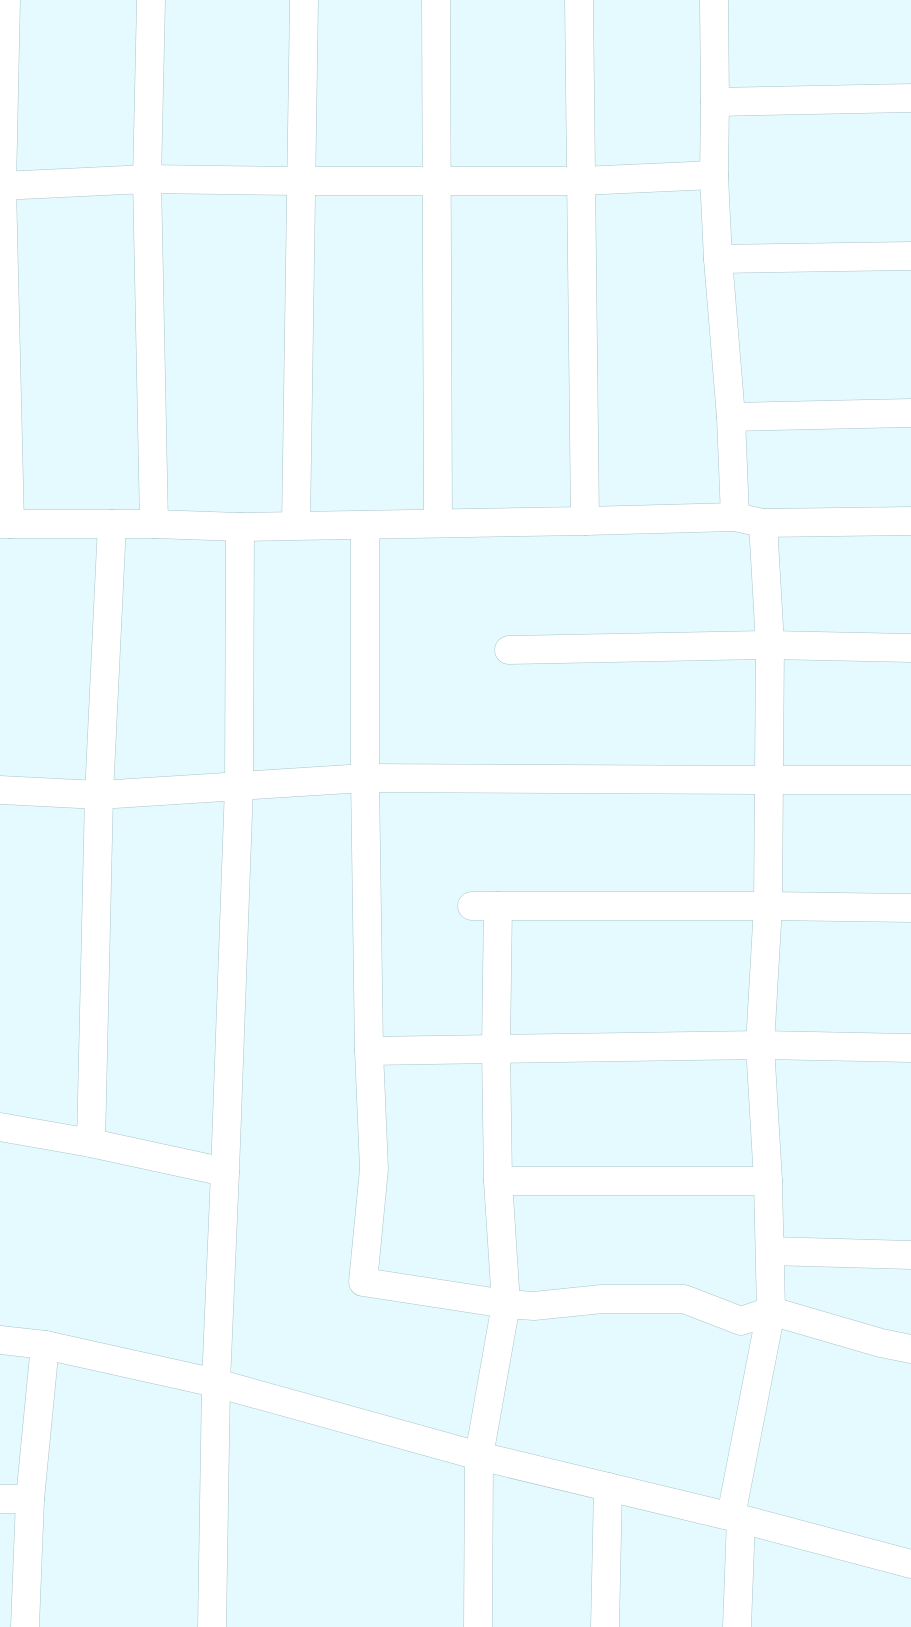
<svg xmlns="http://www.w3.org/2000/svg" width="911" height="1627" font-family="'Nunito Sans',sans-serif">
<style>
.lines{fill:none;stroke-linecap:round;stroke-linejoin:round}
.minor-casing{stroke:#abc5ca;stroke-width:29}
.minor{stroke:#fff;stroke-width:28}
</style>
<rect width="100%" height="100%" fill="#e4fafe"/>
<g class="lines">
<defs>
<g id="minor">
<path d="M 6,0 L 2,186 L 10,524"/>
<path d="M 151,0 L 147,179 L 154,524"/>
<path d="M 436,0 L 438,523"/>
<path d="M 579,0 L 585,521"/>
<path d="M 714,0 L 715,102 L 714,175 L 718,259 L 731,417 L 735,517"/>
<path d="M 715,102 L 911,98"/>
<path d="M 0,186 L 147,179 L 301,181 L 581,181 L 714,175"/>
<path d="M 718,259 L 911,256"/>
<path d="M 731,417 L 911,413"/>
<path d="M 0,524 L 154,524 L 240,527 L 585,521 L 735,517 L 763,523 L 911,521"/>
<path d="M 296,525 L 304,0"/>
<path d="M 365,525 L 365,778 L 369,1051 L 374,1169 L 363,1282 L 506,1304 L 534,1306 L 602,1299 L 684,1299 L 741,1321 L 771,1311 L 881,1343 L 911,1349"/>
<path d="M 509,650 L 770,645 L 911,648"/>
<path d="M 0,790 L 99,795 L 365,778 L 769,780 L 911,780"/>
<path d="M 472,906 L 768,906 L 911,908"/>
<path d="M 369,1051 L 760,1045 L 911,1048"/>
<path d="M 0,1127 L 91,1143 L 225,1172 L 216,1383 L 212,1627"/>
<path d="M 91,1143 L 99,795 L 112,524"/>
<path d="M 225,1172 L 239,786 L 240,527"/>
<path d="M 498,1181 L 768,1181"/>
<path d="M 770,1251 L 911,1255"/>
<path d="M 0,1340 L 45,1345 L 216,1383 L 479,1456 L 741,1519 L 911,1564"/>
<path d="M 0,1499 L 30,1499 L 45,1345"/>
<path d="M 731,1516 L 771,1311 L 768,1181 L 760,1045 L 768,906 L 770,645 L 763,523"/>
<path d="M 25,1627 L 30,1499"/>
<path d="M 478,1627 L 479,1456 L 506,1304 L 498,1181 L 496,1048 L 498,906"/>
<path d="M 605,1627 L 608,1487"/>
<path d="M 737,1627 L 741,1519"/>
</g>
</defs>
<use href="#minor" class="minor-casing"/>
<use href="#minor" class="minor"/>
</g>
</svg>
